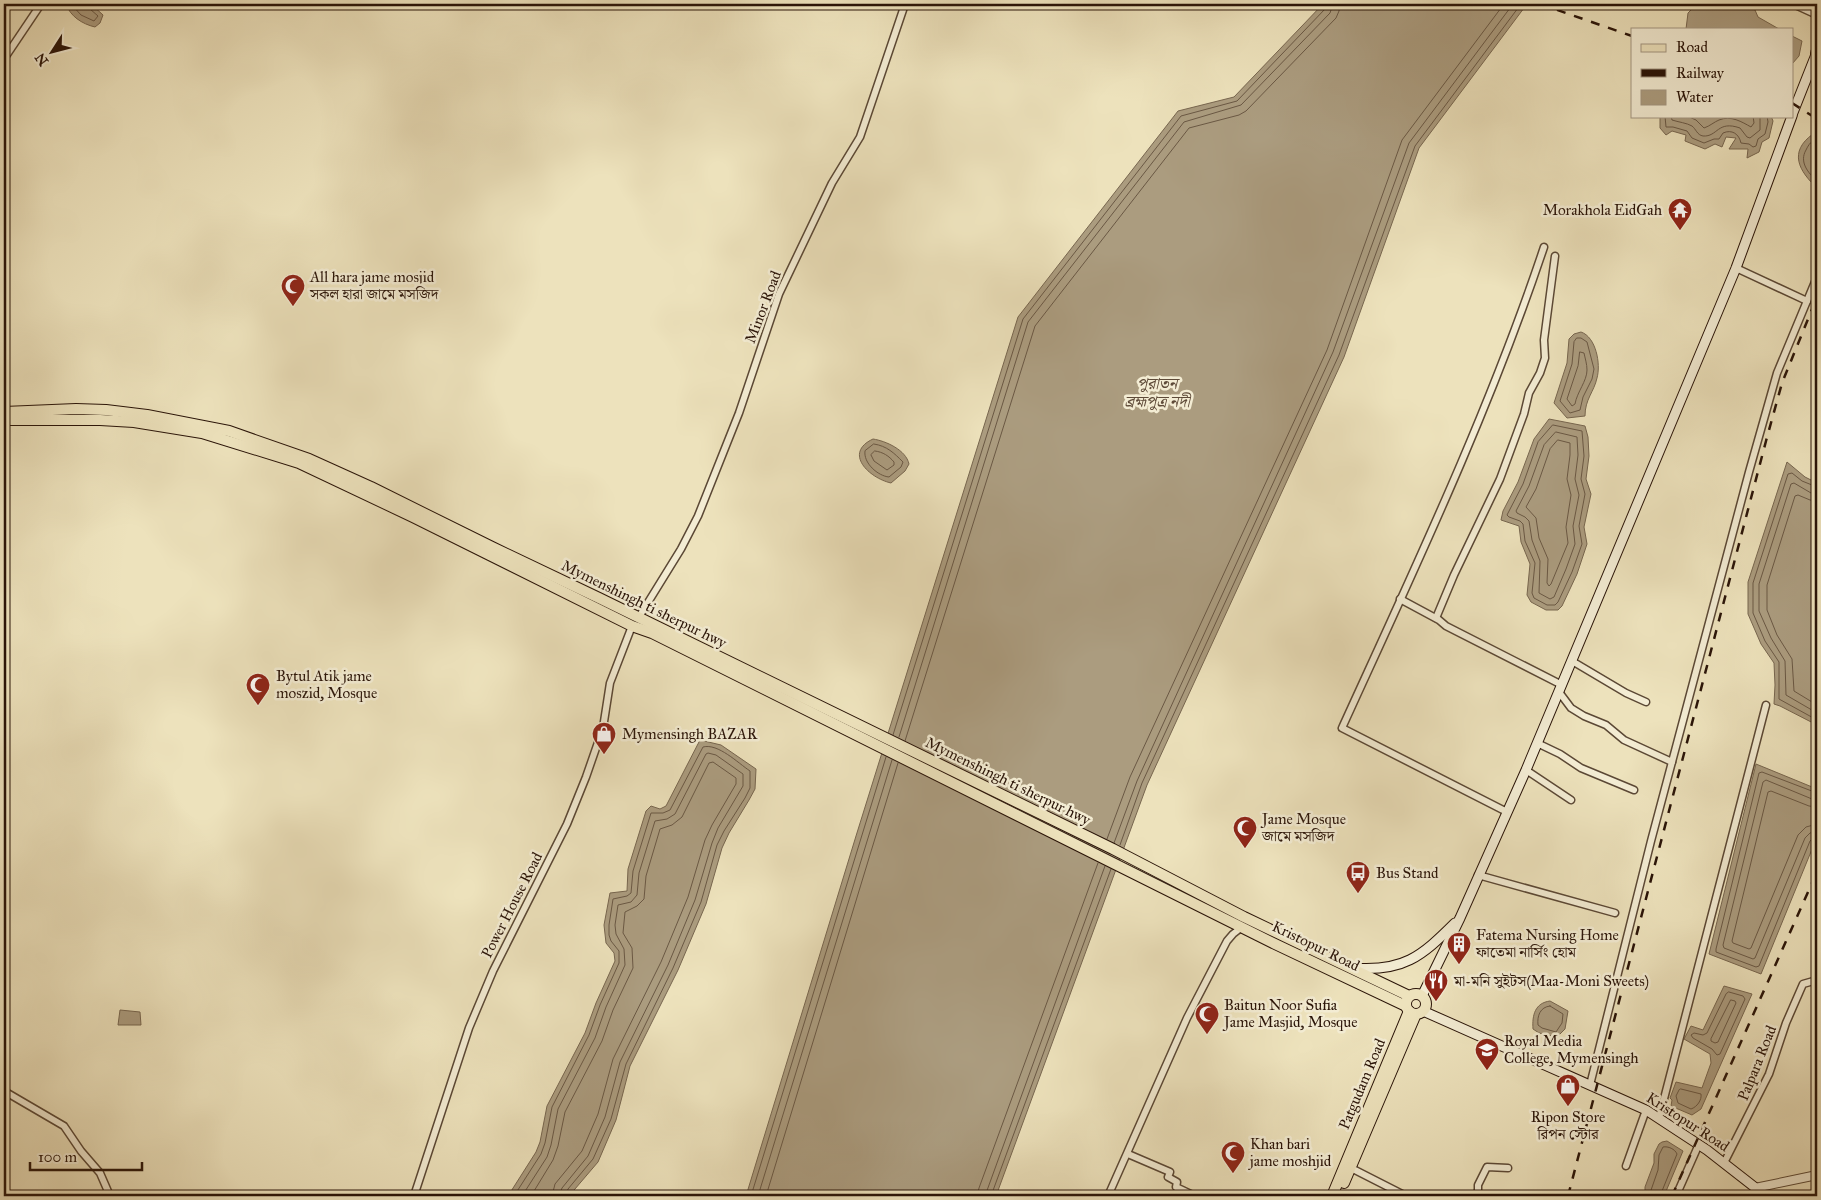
<svg xmlns="http://www.w3.org/2000/svg" width="1821" height="1200" font-family="'IM FELL Great Primer','Noto Serif Bengali',serif">
<style>
.water{fill:#ab9c7f;stroke:#77664f}
.lines{fill:none;stroke-linecap:round;stroke-linejoin:round}
.shore{stroke:#6a5844;stroke-width:1}
.minor-casing{stroke:#5b4835;stroke-width:9}
.tertiary-casing{stroke:#5b4835;stroke-width:10}
.secondary-casing{stroke:#2a1408;stroke-width:11}
.primary-casing{stroke:#2a1408;stroke-width:12}
.trunk-casing{stroke:#2a1408;stroke-width:14}
.minor{stroke:#f3ecd3;stroke-width:6}
.tertiary{stroke:#f3ecd3;stroke-width:8}
.secondary{stroke:#f3ecd3;stroke-width:9}
.primary{stroke:#ede2bc;stroke-width:10}
.trunk{stroke:#ede2bc;stroke-width:11}
.rail{stroke:#2a1408;stroke-width:2.5;stroke-dasharray:9 9;stroke-linecap:butt}
.labels{text-anchor:middle;stroke-width:5;stroke-linejoin:round;paint-order:stroke}
.poi-label{font-size:15px;fill:#2a1408;stroke:#f3ecd3;text-anchor:start}
.street-label{font-size:15px;fill:#2a1408;stroke:#f3ecd3}
.water-label{font-size:16px;font-style:italic;fill:#5e4a38;stroke:#f3ecd3}
</style>
<rect width="100%" height="100%" fill="#ede2bc"/>
<filter id="stains"><feTurbulence type="fractalNoise" baseFrequency=".004" numOctaves="4"/><feColorMatrix values="0 0 0 0 .2 0 0 0 0 .09 0 0 0 0 .02 0 0 0 .5 -.17"/></filter>
<radialGradient id="worn" r=".72"><stop offset=".6" stop-color="#630" stop-opacity="0"/><stop offset="1" stop-color="#630" stop-opacity=".3"/></radialGradient>
<g class="water">
<path d="M 66,4 L 91,4 L 103,15 L 100,23 L 95,27 C 82,24 70,16 66,4 Z"/>
<path d="M 1323,4 L 1527,4 L 1419,148 L 1344,357 L 1147,785 L 996,1196 L 746,1196 L 856,836 L 1018,317 L 1178,111 L 1234,97 Z"/>
<path d="M 1697,4 L 1747,4 L 1755,10 L 1758,17 L 1779,29 L 1686,29 L 1688,13 Z"/>
<path d="M 1792,36 L 1802,41 L 1799,56 L 1792,64 Z"/>
<path d="M 1660,116 L 1771,116 L 1773,121 L 1769,138 L 1762,142 L 1759,152 L 1747,158 L 1748,149 L 1729,149 L 1736,138 L 1726,137 L 1722,147 L 1715,144 L 1705,149 L 1685,141 L 1686,135 L 1672,131 L 1666,135 L 1660,128 Z"/>
<path d="M 1813,134 L 1817,134 L 1817,188 C 1799,171 1788,152 1813,134 Z"/>
<path d="M 1581,332 C 1596,337 1601,364 1597,378 C 1594,392 1585,399 1585,416 L 1567,418 L 1554,403 L 1567,363 L 1569,339 L 1574,334 Z"/>
<path d="M 1549,419 L 1585,426 L 1588,437 L 1589,456 L 1586,479 L 1591,494 L 1584,527 L 1587,544 L 1577,574 L 1562,606 L 1558,610 L 1546,610 L 1531,602 L 1527,595 L 1530,564 L 1521,542 L 1519,526 L 1501,520 L 1503,511 L 1518,482 L 1534,439 Z"/>
<path d="M 873,439 C 886,441 906,450 909,464 L 905,471 L 891,483 C 869,478 843,453 873,439 Z"/>
<path d="M 1787,462 L 1805,477 L 1817,483 L 1817,725 L 1780,706 L 1774,704 L 1775,685 L 1774,663 L 1761,644 L 1748,614 L 1748,582 Z"/>
<path d="M 700,740 L 721,745 L 756,769 L 755,789 L 749,800 L 729,833 L 722,848 L 706,904 L 678,970 L 630,1066 L 616,1120 L 598,1162 L 569,1196 L 508,1196 L 536,1152 L 540,1142 L 547,1106 L 585,1033 L 596,1003 L 615,961 L 614,953 L 606,943 L 604,925 L 610,893 L 627,891 L 628,869 L 646,811 L 651,806 L 660,809 L 666,806 Z"/>
<path d="M 1756,764 L 1817,789 L 1817,837 L 1761,974 L 1709,954 Z"/>
<path d="M 1724,986 L 1752,994 L 1701,1109 L 1692,1115 L 1671,1106 L 1672,1100 L 1670,1098 L 1676,1082 L 1702,1088 L 1711,1063 L 1710,1054 L 1684,1039 L 1691,1026 L 1703,1030 Z"/>
<path d="M 1550,1001 L 1568,1011 L 1565,1029 L 1557,1037 L 1539,1033 L 1533,1029 C 1532,1015 1535,1003 1550,1001 Z"/>
<path d="M 120,1010 L 140,1012 L 141,1025 L 118,1025 Z"/>
<path d="M 1667,1141 L 1683,1151 L 1664,1196 L 1645,1196 L 1645,1187 L 1654,1163 L 1654,1154 L 1659,1144 L 1662,1142 Z"/>
</g>
<g class="lines">
<g class="shore">
<path d="M 71,4 L 81,15 L 94,21 L 98,16 L 90,9 L 89,4"/>
<path d="M 1665,116 L 1666,127 L 1673,127 L 1687,131 L 1692,138 L 1704,143 L 1714,139 L 1719,139 L 1723,133 C 1732,129 1739,134 1741,143 L 1749,144 L 1753,147 L 1756,146 L 1758,139 L 1765,134 L 1768,122 L 1767,116"/>
<path d="M 1671,116 L 1672,120 C 1678,122 1687,123 1692,126 C 1696,129 1697,135 1703,136 C 1718,137 1717,120 1740,128 L 1747,137 L 1750,138 L 1760,130 L 1760,116"/>
<path d="M 1687,116 L 1696,120 L 1704,128 C 1710,126 1714,122 1719,120 C 1731,115 1742,122 1751,127 L 1754,123 L 1753,116"/>
<path d="M 1817,139 C 1811,141 1809,144 1806,150 C 1799,162 1808,173 1817,181"/>
<path d="M 1577,338 L 1581,338 L 1587,342 L 1594,369 L 1592,379 L 1583,397 L 1580,410 L 1570,413 L 1560,401 L 1572,364 L 1574,342 Z"/>
<path d="M 1580,352 L 1584,353 C 1585,358 1587,364 1587,370 C 1587,381 1577,392 1575,404 L 1572,406 L 1567,399 L 1578,366 Z"/>
<path d="M 1553,425 L 1582,431 L 1584,456 L 1581,479 L 1585,494 L 1579,526 L 1582,544 L 1572,572 L 1558,602 L 1555,605 L 1547,605 L 1534,598 L 1532,593 L 1535,563 L 1525,541 L 1523,524 L 1520,521 L 1509,517 L 1507,515 L 1523,484 L 1538,442 Z"/>
<path d="M 1556,432 L 1577,437 L 1578,455 L 1575,479 L 1579,495 L 1573,526 L 1575,544 L 1566,569 L 1554,597 L 1550,599 L 1539,593 L 1540,561 L 1532,540 L 1529,521 L 1525,517 L 1517,513 L 1516,511 L 1529,486 L 1544,445 Z"/>
<path d="M 1558,440 L 1570,443 L 1570,455 L 1567,479 L 1571,495 L 1566,527 L 1568,543 L 1551,584 L 1549,586 L 1547,583 L 1548,559 L 1539,538 L 1536,518 L 1526,507 L 1536,489 L 1550,449 Z"/>
<path d="M 874,444 C 887,446 894,453 903,462 L 901,467 L 889,477 C 878,476 863,463 865,451 Z"/>
<path d="M 875,451 C 883,452 889,456 894,462 L 894,465 L 887,470 L 874,461 L 871,455 Z"/>
<path d="M 1817,487 L 1802,481 L 1792,473 L 1788,474 L 1753,583 L 1753,613 L 1765,641 L 1779,662 L 1779,699 L 1817,720"/>
<path d="M 1817,494 L 1811,493 L 1794,483 L 1791,484 L 1759,584 L 1759,611 L 1771,638 L 1785,661 L 1786,695 L 1817,713"/>
<path d="M 1817,501 L 1810,500 L 1798,495 L 1795,496 L 1767,585 L 1767,610 L 1777,635 L 1792,659 L 1794,691 L 1817,705"/>
<path d="M 893,735 L 1023,319 L 1181,116 L 1237,101 L 1325,9 L 1327,4"/>
<path d="M 899,737 L 1028,322 L 1184,122 L 1241,105 L 1330,13 L 1333,4"/>
<path d="M 905,741 L 1035,326 L 1189,128 L 1239,115 L 1246,111 L 1336,18 L 1339,11 L 1340,4"/>
<path d="M 1817,793 L 1762,772 L 1759,773 L 1716,949 L 1716,952 L 1756,967 L 1759,966 L 1810,841 L 1813,838 L 1817,838"/>
<path d="M 1817,800 L 1812,799 L 1766,780 L 1763,782 L 1723,945 L 1724,948 L 1753,959 L 1755,958 L 1805,838 L 1810,833 L 1817,831"/>
<path d="M 1817,807 L 1809,806 L 1771,791 L 1768,792 L 1732,941 L 1733,943 L 1749,949 L 1751,948 L 1798,835 L 1806,827 L 1817,824"/>
<path d="M 1107,839 L 1130,777 L 1327,350 L 1402,140 L 1504,4"/>
<path d="M 1114,843 L 1137,781 L 1333,352 L 1409,143 L 1513,4"/>
<path d="M 1120,845 L 1142,783 L 1339,355 L 1415,146 L 1521,4"/>
<path d="M 1729,992 L 1743,996 L 1745,999 L 1720,1054 L 1717,1055 L 1712,1049 L 1693,1038 L 1691,1035 L 1694,1033 L 1703,1035 L 1707,1033 L 1726,994 Z"/>
<path d="M 1731,1000 L 1735,1001 L 1736,1003 L 1718,1042 L 1715,1043 L 1711,1041 L 1711,1039 Z"/>
<path d="M 1550,1006 L 1563,1014 L 1562,1023 L 1556,1032 L 1542,1028 L 1538,1025 C 1537,1016 1540,1007 1550,1006 Z"/>
<path d="M 1681,1089 L 1701,1094 C 1702,1100 1697,1107 1691,1109 L 1678,1103 L 1676,1096 L 1679,1090 Z"/>
<path d="M 514,1196 L 541,1154 L 545,1143 L 552,1107 L 589,1035 L 600,1005 L 619,963 L 619,951 L 611,941 L 609,935 L 609,925 L 613,899 L 627,896 L 631,893 L 633,871 L 651,813 L 663,813 L 670,810 L 703,747 C 718,743 738,763 750,771 L 750,788 L 745,798 L 724,831 L 717,845 L 701,902 L 673,968 L 626,1064 L 611,1119 L 593,1159 L 568,1189 L 565,1196"/>
<path d="M 522,1196 L 547,1157 L 551,1145 L 558,1109 L 595,1038 L 606,1007 L 625,965 L 624,949 L 616,934 L 615,925 L 618,905 L 631,902 L 637,895 L 639,873 L 655,821 L 667,819 L 675,814 L 706,754 L 708,753 L 716,755 L 743,774 L 743,786 L 718,828 L 712,843 L 695,900 L 668,965 L 620,1062 L 605,1117 L 588,1156 L 562,1188 L 559,1196"/>
<path d="M 531,1196 L 553,1160 L 558,1146 L 565,1112 L 602,1041 L 613,1010 L 633,968 L 632,948 L 623,933 L 625,912 L 637,906 L 644,899 L 646,876 L 660,829 L 672,825 L 682,817 L 709,763 L 713,762 L 736,778 L 736,784 L 712,825 L 705,840 L 688,897 L 661,962 L 613,1059 L 598,1114 L 582,1151 L 555,1184 L 552,1196"/>
<path d="M 751,1196 L 886,757"/>
<path d="M 758,1196 L 892,760"/>
<path d="M 766,1196 L 898,763"/>
<path d="M 977,1196 L 979,1188 L 1098,863"/>
<path d="M 985,1196 L 1105,866"/>
<path d="M 991,1196 L 1111,869"/>
<path d="M 1649,1196 L 1658,1170 L 1659,1155 L 1663,1147 C 1668,1146 1675,1149 1677,1154 L 1660,1196"/>
</g>
<defs>
<g id="minor">
<path d="M 1793,4 L 1817,15"/>
<path d="M 4,59 L 41,4"/>
<path d="M 1736,268 L 1807,301"/>
<path d="M 1400,599 L 1439,620 L 1446,626 L 1562,685"/>
<path d="M 639,617 L 681,549 L 698,516 L 739,413 L 779,294 L 832,183 L 860,137 L 905,4"/>
<path d="M 1436,618 L 1454,575 L 1500,479 L 1524,414 L 1529,393 L 1540,373 L 1545,358 L 1544,340 L 1555,256"/>
<path d="M 1572,661 L 1626,693 L 1646,702"/>
<path d="M 1559,692 L 1571,708 L 1584,716 L 1606,725 L 1624,740 L 1672,762"/>
<path d="M 1537,743 L 1560,754 L 1581,768 L 1634,790"/>
<path d="M 1526,770 L 1571,800"/>
<path d="M 1507,812 L 1342,728 C 1414,570 1489,412 1544,247"/>
<path d="M 1478,875 L 1615,913"/>
<path d="M 1590,1085 L 1651,841 L 1749,472 L 1777,373 L 1817,277"/>
<path d="M 4,1091 L 64,1126 L 81,1151 L 100,1173 L 110,1196"/>
<path d="M 1659,1118 L 1766,705"/>
<path d="M 1128,1154 L 1170,1172 L 1168,1177 L 1177,1182 L 1176,1187 L 1195,1196"/>
<path d="M 1724,1163 L 1769,1074 L 1786,1023 L 1803,984 L 1817,980"/>
<path d="M 1626,1166 L 1646,1110"/>
<path d="M 1351,1168 L 1406,1196"/>
<path d="M 414,1196 L 469,1028 L 493,971 L 567,824 L 586,777 L 603,728 L 610,683 L 632,626"/>
<path d="M 1108,1196 L 1187,1018 L 1227,941 L 1233,934 L 1242,927"/>
<path d="M 1474,1196 L 1478,1191 L 1478,1185 L 1487,1167 L 1508,1168"/>
<path d="M 1676,1196 L 1699,1144"/>
</g>
<path id="tertiary" d="M 1755,1188 L 1817,1175"/>
<g id="secondary">
<path d="M 1792,115 L 1817,52"/>
<path d="M 1353,968 C 1403,972 1421,957 1455,923"/>
<path d="M 1422,996 L 1460,918 L 1526,770 L 1736,268 L 1792,116"/>
<path d="M 1423,1011 L 1646,1110 L 1707,1150 L 1766,1196"/>
</g>
<g id="primary">
<path d="M 4,412 L 76,409 L 106,410 L 147,415 L 229,431 L 309,459 L 371,487 L 492,547 L 599,598 L 1113,849 L 1244,917 L 1409,996"/>
<path d="M 4,420 L 100,420 L 134,422 L 202,433 L 299,463 L 413,517 L 632,626 L 652,633 L 1275,944 L 1406,1006"/>
<circle cx="1416" cy="1004" r="10"/>
<path d="M 1344,1183 L 1416,1014"/>
<path d="M 1332,1196 L 1409,1011"/>
</g>
<path id="trunk" d="M 1817,53 L 1817,54"/>
</defs>
<use href="#minor" class="minor-casing"/>
<use href="#tertiary" class="tertiary-casing"/>
<use href="#secondary" class="secondary-casing"/>
<use href="#primary" class="primary-casing"/>
<use href="#trunk" class="trunk-casing"/>
<use href="#minor" class="minor"/>
<use href="#tertiary" class="tertiary"/>
<use href="#secondary" class="secondary"/>
<use href="#primary" class="primary"/>
<use href="#trunk" class="trunk"/>
<g class="rail">
<path d="M 1540,4 L 1632,36"/>
<path d="M 1792,103 L 1817,119"/>
<path d="M 1568,1196 L 1766,441 L 1782,383 L 1817,297"/>
<path d="M 1672,1196 L 1817,872"/>
</g>
</g>
<defs>
<symbol id="temple-pin" viewBox="-11 -11 22 30"><path d="M0 17L-7.5 6A9.5 9.5 0 1 1 7.5 6Z" fill="#8f2418" stroke="#f3ecd3"/><path d="M0-6L5-2H3V0L6.5 2.5H4V6H1.5V3h-3V6H-4V2.5H-6.5L-3 0V-2H-5Z" fill="#fff"/></symbol>
<symbol id="mosque-pin" viewBox="-11 -11 22 30"><path d="M0 17L-7.5 6A9.5 9.5 0 1 1 7.5 6Z" fill="#8f2418" stroke="#f3ecd3"/><path d="M3.5-4.9A6 6 0 1 0 3.5 4.9A5 5 0 1 1 3.5-4.9Z" fill="#fff"/></symbol>
<symbol id="shop-pin" viewBox="-11 -11 22 30"><path d="M0 17L-7.5 6A9.5 9.5 0 1 1 7.5 6Z" fill="#8f2418" stroke="#f3ecd3"/><path d="M-5-2.5h2.3a2.7 3.5 0 0 1 5.4 0H5L5.5 6h-11ZM-1.5-2.5h3a1.5 2.3 0 0 0-3 0Z" fill="#fff"/></symbol>
<symbol id="bus-pin" viewBox="-11 -11 22 30"><path d="M0 17L-7.5 6A9.5 9.5 0 1 1 7.5 6Z" fill="#8f2418" stroke="#f3ecd3"/><path d="M-5-6H5V4H4V6H2V4H-2V6H-4V4H-5ZM-3.5-4V0h7V-4ZM-3.5 1.2v1.5H-2V1.2ZM2 1.2v1.5H3.5V1.2Z" fill="#fff"/></symbol>
<symbol id="building-pin" viewBox="-11 -11 22 30"><path d="M0 17L-7.5 6A9.5 9.5 0 1 1 7.5 6Z" fill="#8f2418" stroke="#f3ecd3"/><path d="M-4-6H4V6H1V3H-1V6H-4ZM-2.5-4.3h1.7v1.8h-1.7ZM.8-4.3h1.7v1.8H.8ZM-2.5-1h1.7V.8h-1.7ZM.8-1h1.7V.8H.8Z" fill="#fff"/></symbol>
<symbol id="restaurant-pin" viewBox="-11 -11 22 30"><path d="M0 17L-7.5 6A9.5 9.5 0 1 1 7.5 6Z" fill="#8f2418" stroke="#f3ecd3"/><path d="M-5-6h1v4h1v-4h1v4h1v-4h1v5L-1.5 .5V6h-2V.5L-5-1ZM5-6V6H3V1.5H1.5Q1.5-4 5-6Z" fill="#fff"/></symbol>
<symbol id="school-pin" viewBox="-11 -11 22 30"><path d="M0 17L-7.5 6A9.5 9.5 0 1 1 7.5 6Z" fill="#8f2418" stroke="#f3ecd3"/><path d="M0-5L7-2L0 1L-7-2ZM-4 1L0 2.5L4 1V4Q0 6-4 4Z" fill="#fff"/></symbol>
</defs>
<g fill-rule="evenodd">
<use href="#temple-pin" x="1666" y="196" width="28" height="38"/>
<use href="#mosque-pin" x="279" y="272" width="28" height="38"/>
<use href="#mosque-pin" x="244" y="671" width="28" height="38"/>
<use href="#shop-pin" x="590" y="720" width="28" height="38"/>
<use href="#mosque-pin" x="1231" y="814" width="28" height="38"/>
<use href="#bus-pin" x="1344" y="859" width="28" height="38"/>
<use href="#building-pin" x="1445" y="930" width="28" height="38"/>
<use href="#restaurant-pin" x="1422" y="967" width="28" height="38"/>
<use href="#mosque-pin" x="1193" y="1000" width="28" height="38"/>
<use href="#school-pin" x="1473" y="1036" width="28" height="38"/>
<use href="#shop-pin" x="1554" y="1072" width="28" height="38"/>
<use href="#mosque-pin" x="1219" y="1139" width="28" height="38"/>
</g>
<g class="labels">
<g class="poi-label">
<text x="1662" y="215" text-anchor="end">Morakhola EidGah</text>
<text x="310" y="282">All hara jame mosjid<tspan x="310" dy="17">সকল হারা জামে মসজিদ</tspan></text>
<text x="276" y="681">Bytul Atik jame<tspan x="276" dy="17">moszid, Mosque</tspan></text>
<text x="622" y="739">Mymensingh BAZAR</text>
<text x="1262" y="824">Jame Mosque<tspan x="1262" dy="17">জামে মসজিদ</tspan></text>
<text x="1376" y="878">Bus Stand</text>
<text x="1476" y="940">Fatema Nursing Home<tspan x="1476" dy="17">ফাতেমা নার্সিং হোম</tspan></text>
<text x="1454" y="986">মা-মনি সুইটস(Maa-Moni Sweets)</text>
<text x="1224" y="1010">Baitun Noor Sufia<tspan x="1224" dy="17">Jame Masjid, Mosque</tspan></text>
<text x="1504" y="1046">Royal Media<tspan x="1504" dy="17">College, Mymensingh</tspan></text>
<text x="1568" y="1122" text-anchor="middle">Ripon Store<tspan x="1568" dy="17">রিপন স্টোর</tspan></text>
<text x="1250" y="1149">Khan bari<tspan x="1250" dy="17">jame moshjid</tspan></text>
</g>
<g class="street-label">
<text transform="translate(763 307) rotate(-69)" y="5">Minor Road</text>
<text transform="translate(644 604) rotate(26)" y="5">Mymenshingh ti sherpur hwy</text>
<text transform="translate(1008 781) rotate(26)" y="5">Mymenshingh ti sherpur hwy</text>
<text transform="translate(512 905) rotate(-63)" y="5">Power House Road</text>
<text transform="translate(1316 946) rotate(26)" y="5">Kristopur Road</text>
<text transform="translate(1757 1063) rotate(-68)" y="5">Palpara Road</text>
<text transform="translate(1362 1084) rotate(-67)" y="5">Patgudam Road</text>
<text transform="translate(1688 1122) rotate(33)" y="5">Kristopur Road</text>
</g>
<g class="water-label">
<text x="1157" y="389">পুরাতন<tspan x="1157" dy="18">ব্রহ্মপুত্র নদী</tspan></text>
</g>
</g>
<rect width="1821" height="1200" fill="none" stroke="#ede2bc" stroke-width="20"/>
<rect x="5" y="5" width="1811" height="1190" fill="none" stroke="#2a1408" stroke-width="2.5"/>
<rect x="10" y="10" width="1801" height="1180" fill="none" stroke="#2a1408"/>
<rect x="1631" y="28" width="162" height="90" fill="#f3ecd3" stroke="#a39682"/>
<rect x="1641" y="44" width="25" height="8" fill="#ede2bc" stroke="#a39682"/>
<text x="1676" y="52" font-size="15" fill="#2a1408">Road</text>
<rect x="1641" y="69" width="25" height="8" fill="#2a1408" stroke="#a39682"/>
<text x="1676" y="78" font-size="15" fill="#2a1408">Railway</text>
<rect x="1641" y="90" width="25" height="15" fill="#ab9c7f" stroke="#a39682"/>
<text x="1676" y="102" font-size="15" fill="#2a1408">Water</text>
<g transform="translate(52 52) rotate(234)" stroke="#f3ecd3" stroke-width="4" paint-order="stroke">
<path d="M0-4L9 19L0 12L-9 19Z" fill="#2a1408"/>
<text y="-8" font-size="14" font-weight="bold" text-anchor="middle" fill="#2a1408">N</text>
</g>
<path d="M30 1162v8h112v-8" fill="none" stroke="#2a1408" stroke-width="2.5"/>
<text x="38" y="1162" font-size="15" fill="#2a1408" stroke="#f3ecd3" stroke-width="4" paint-order="stroke">100 m</text>
<rect width="100%" height="100%" filter="url(#stains)"/>
<rect width="100%" height="100%" fill="url(#worn)"/>
</svg>
